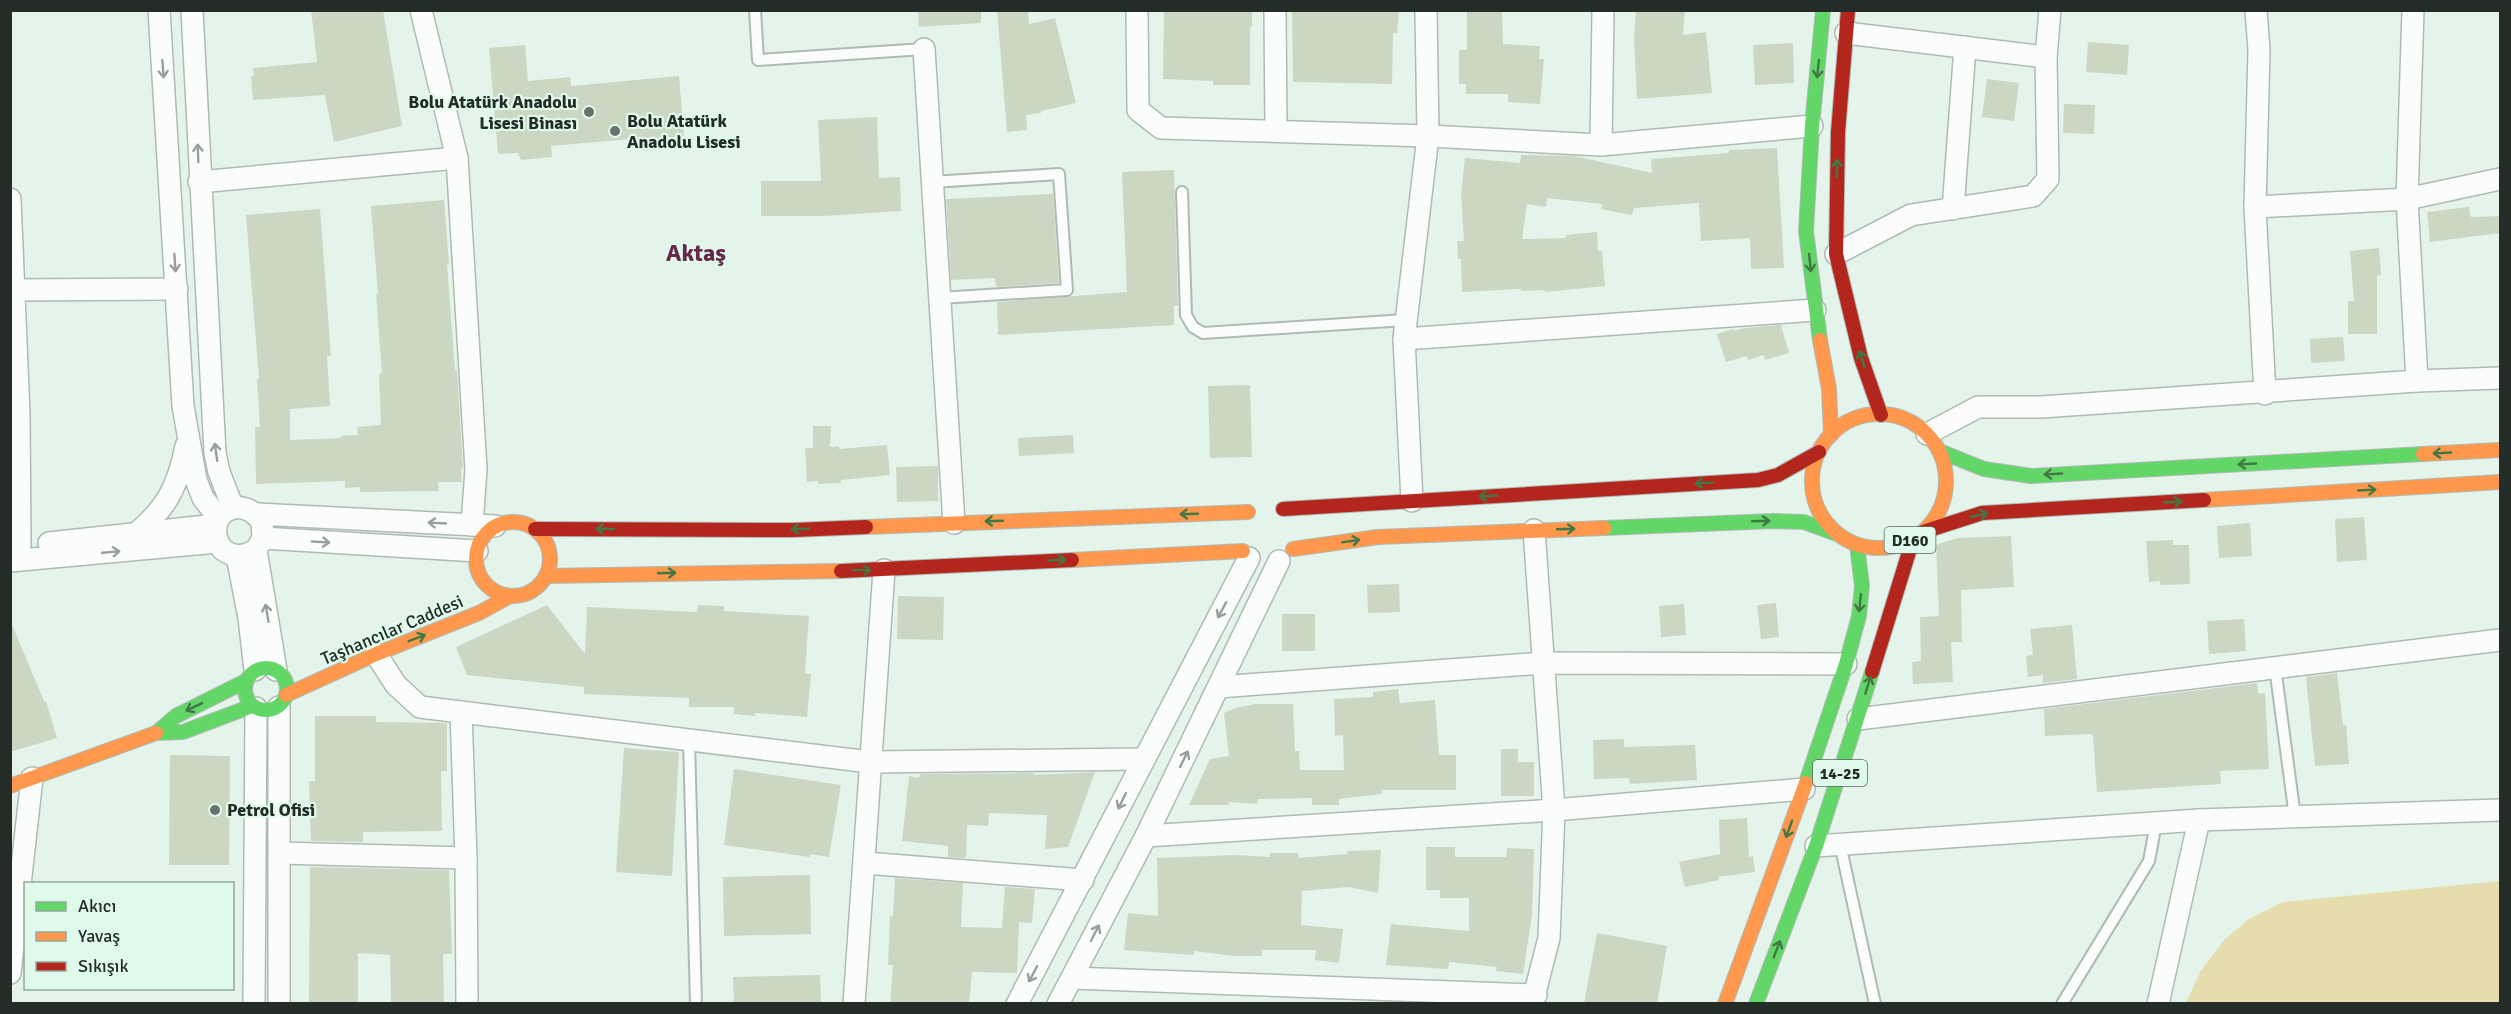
<svg xmlns="http://www.w3.org/2000/svg" width="2511" height="1014" font-family="Signika,sans-serif">
<style>
.green{fill:#e5ddad}
.building{fill:#cbd7c2}
.lines{fill:none;stroke-linecap:round;stroke-linejoin:round}
.lane-casing{stroke:#afbab3;stroke-width:14}
.street-casing{stroke:#afbab3;stroke-width:24}
.fast-casing{stroke:#afbab3;stroke-width:16}
.slow-casing{stroke:#afbab3;stroke-width:16}
.jam-casing{stroke:#afbab3;stroke-width:16}
.lane{stroke:#fbfdfc;stroke-width:10}
.street{stroke:#fbfdfc;stroke-width:21}
.fast{stroke:#63d668;stroke-width:14}
.slow{stroke:#ff974d;stroke-width:14}
.jam{stroke:#b3261e;stroke-width:14}
.oneway{stroke:#9a9f9c}
.oneway2{stroke:#407844}
.poi-dot{fill:#67726c;stroke:#dffaea;stroke-width:2}
.labels{text-anchor:middle;stroke-width:4.5;stroke-linejoin:round;paint-order:stroke}
.shield{fill:#dffaea;stroke:#5b6a62;stroke-width:1.5}
.shield-label{font-size:16px;font-weight:bold;fill:#232c27}
.poi-label{font-size:18px;font-weight:bold;fill:#232c27;stroke:#dffaea;text-anchor:start}
.street-label{font-size:18px;fill:#232c27;stroke:#dffaea}
.district-label{font-size:24px;font-weight:bold;fill:#672849;stroke:#dffaea}
</style>
<rect width="100%" height="100%" fill="#e5f4eb"/>
<path class="green" d="M 2500,881 L 2500,1003 L 2186,1003 L 2200,972 L 2224,940 L 2249,919 L 2283,902 Z"/>
<g class="building">
<path d="M 311,10 L 383,10 L 402,126 L 334,142 L 325,95 L 253,100 L 251,76 L 254,76 L 253,68 L 317,62 Z"/>
<path d="M 918,10 L 981,10 L 981,23 L 919,27 Z"/>
<path d="M 997,10 L 1028,10 L 1029,24 L 1055,18 L 1076,103 L 1041,111 L 1041,113 L 1026,115 L 1027,130 L 1007,132 Z"/>
<path d="M 1164,10 L 1252,10 L 1252,27 L 1250,27 L 1250,85 L 1213,85 L 1213,81 L 1163,79 Z"/>
<path d="M 1292,10 L 1399,10 L 1397,33 L 1393,33 L 1392,84 L 1293,82 Z"/>
<path d="M 1467,10 L 1502,10 L 1503,44 L 1540,46 L 1539,59 L 1544,59 L 1540,104 L 1508,102 L 1508,94 L 1466,94 L 1466,84 L 1459,84 L 1459,50 L 1467,50 Z"/>
<path d="M 1636,10 L 1685,10 L 1683,35 L 1706,32 L 1712,93 L 1637,99 L 1634,38 Z"/>
<path d="M 2088,42 L 2129,45 L 2127,75 L 2086,72 Z"/>
<path d="M 1793,43 L 1794,83 L 1755,85 L 1753,45 Z"/>
<path d="M 525,45 L 528,81 L 570,77 L 571,86 L 679,76 L 684,136 L 664,138 L 665,149 L 643,151 L 642,138 L 551,146 L 552,157 L 521,160 L 518,153 L 498,154 L 489,48 Z"/>
<path d="M 1987,79 L 2019,83 L 2014,121 L 1982,117 Z"/>
<path d="M 2064,104 L 2095,105 L 2094,134 L 2063,133 Z"/>
<path d="M 877,117 L 879,178 L 900,177 L 901,211 L 824,216 L 761,216 L 761,181 L 821,181 L 818,120 Z"/>
<path d="M 1777,148 L 1784,268 L 1751,269 L 1750,238 L 1701,241 L 1699,203 L 1634,208 L 1632,215 L 1601,209 L 1602,204 L 1547,198 L 1546,207 L 1527,204 L 1522,239 L 1566,238 L 1566,235 L 1597,232 L 1598,251 L 1602,251 L 1605,286 L 1545,292 L 1545,290 L 1521,291 L 1521,289 L 1462,292 L 1461,259 L 1458,259 L 1457,241 L 1464,241 L 1461,195 L 1465,158 L 1520,163 L 1521,155 L 1574,156 L 1652,173 L 1651,159 L 1729,153 L 1729,150 Z"/>
<path d="M 1174,170 L 1178,305 L 1174,306 L 1174,325 L 998,335 L 997,302 L 1127,292 L 1122,172 Z"/>
<path d="M 1053,194 L 1059,283 L 996,287 L 995,278 L 951,280 L 946,199 Z"/>
<path d="M 444,200 L 449,263 L 447,264 L 455,370 L 457,370 L 463,469 L 461,469 L 462,482 L 438,482 L 439,491 L 360,492 L 360,487 L 345,488 L 345,481 L 256,484 L 255,427 L 260,427 L 257,379 L 259,379 L 246,215 L 320,209 L 331,356 L 327,356 L 330,406 L 290,409 L 290,440 L 341,438 L 341,436 L 358,435 L 357,427 L 381,425 L 379,374 L 382,373 L 376,294 L 378,294 L 371,206 Z"/>
<path d="M 2469,207 L 2471,217 L 2500,216 L 2500,233 L 2430,242 L 2427,212 Z"/>
<path d="M 2379,248 L 2381,275 L 2377,276 L 2377,334 L 2348,334 L 2348,301 L 2354,301 L 2350,251 Z"/>
<path d="M 1781,325 L 1789,353 L 1765,360 L 1764,355 L 1748,360 L 1747,356 L 1726,362 L 1717,334 L 1734,329 L 1734,331 L 1745,328 Z"/>
<path d="M 2343,337 L 2345,361 L 2311,363 L 2310,339 Z"/>
<path d="M 1250,385 L 1252,457 L 1210,458 L 1208,386 Z"/>
<path d="M 813,426 L 831,426 L 830,447 L 839,446 L 839,449 L 887,445 L 890,475 L 841,480 L 841,483 L 818,484 L 818,481 L 807,482 L 805,448 L 813,448 Z"/>
<path d="M 1073,435 L 1074,453 L 1019,456 L 1018,438 Z"/>
<path d="M 938,466 L 938,501 L 897,502 L 896,467 Z"/>
<path d="M 2364,517 L 2367,560 L 2337,562 L 2335,519 Z"/>
<path d="M 2250,523 L 2252,556 L 2219,558 L 2217,526 Z"/>
<path d="M 2011,536 L 2014,587 L 1961,590 L 1962,642 L 1951,642 L 1953,682 L 1913,684 L 1912,662 L 1921,661 L 1920,617 L 1939,616 L 1936,545 L 1957,538 Z"/>
<path d="M 2173,540 L 2173,545 L 2189,545 L 2190,584 L 2160,585 L 2160,581 L 2149,582 L 2146,541 Z"/>
<path d="M 1399,584 L 1400,612 L 1368,613 L 1367,585 Z"/>
<path d="M 898,596 L 944,597 L 943,640 L 897,639 Z"/>
<path d="M 1776,603 L 1779,637 L 1761,639 L 1757,605 Z"/>
<path d="M 1684,604 L 1686,635 L 1661,637 L 1659,606 Z"/>
<path d="M 547,605 L 585,654 L 587,607 L 697,612 L 698,605 L 724,606 L 724,611 L 809,616 L 805,673 L 811,674 L 807,717 L 755,713 L 755,716 L 734,714 L 734,707 L 689,707 L 689,698 L 584,694 L 584,687 L 467,675 L 456,647 Z"/>
<rect x="1282" y="614" width="33" height="37"/>
<path d="M 2244,619 L 2246,651 L 2209,654 L 2207,621 Z"/>
<path d="M 10,620 L 44,701 L 46,701 L 57,738 L 10,752 Z"/>
<path d="M 2072,625 L 2077,679 L 2043,683 L 2043,675 L 2028,677 L 2026,656 L 2033,655 L 2030,629 Z"/>
<path d="M 2337,673 L 2343,725 L 2346,725 L 2349,764 L 2315,766 L 2306,677 Z"/>
<path d="M 2257,683 L 2258,694 L 2265,693 L 2269,769 L 2220,771 L 2221,784 L 2097,792 L 2093,736 L 2090,734 L 2045,736 L 2044,709 Z"/>
<path d="M 1398,689 L 1400,703 L 1435,700 L 1439,755 L 1456,755 L 1456,790 L 1382,790 L 1382,794 L 1339,799 L 1339,805 L 1312,805 L 1312,798 L 1258,799 L 1257,804 L 1229,802 L 1229,805 L 1189,805 L 1210,759 L 1229,756 L 1224,713 L 1236,708 L 1255,704 L 1293,704 L 1295,751 L 1299,751 L 1300,770 L 1344,770 L 1343,735 L 1335,736 L 1334,699 L 1373,697 L 1373,692 Z"/>
<path d="M 315,716 L 376,716 L 376,722 L 447,723 L 447,771 L 441,771 L 442,831 L 363,832 L 363,842 L 311,841 L 309,781 L 315,781 Z"/>
<path d="M 1624,739 L 1624,747 L 1695,745 L 1697,780 L 1630,784 L 1629,778 L 1594,779 L 1593,740 Z"/>
<path d="M 624,748 L 679,752 L 672,876 L 616,872 Z"/>
<path d="M 1501,749 L 1518,749 L 1518,762 L 1534,762 L 1534,796 L 1501,796 Z"/>
<path d="M 170,755 L 230,756 L 229,865 L 169,865 Z"/>
<path d="M 734,769 L 841,785 L 829,857 L 810,854 L 810,857 L 724,845 Z"/>
<path d="M 1095,772 L 1068,847 L 1045,849 L 1047,815 L 989,813 L 988,826 L 967,825 L 966,858 L 948,857 L 948,846 L 902,841 L 909,776 L 919,778 L 920,774 L 1034,773 L 1034,775 Z"/>
<path d="M 1747,818 L 1749,857 L 1753,856 L 1755,872 L 1718,877 L 1719,880 L 1685,887 L 1679,862 L 1720,854 L 1719,820 Z"/>
<path d="M 1426,847 L 1455,847 L 1455,857 L 1506,857 L 1507,848 L 1534,849 L 1532,915 L 1523,974 L 1496,971 L 1497,967 L 1449,962 L 1448,969 L 1386,965 L 1391,924 L 1469,931 L 1469,898 L 1440,898 L 1440,890 L 1426,890 Z"/>
<path d="M 1381,850 L 1378,893 L 1348,887 L 1302,891 L 1301,925 L 1343,929 L 1339,963 L 1315,960 L 1316,950 L 1262,950 L 1262,956 L 1234,956 L 1194,951 L 1194,955 L 1124,950 L 1128,913 L 1158,916 L 1157,858 L 1237,855 L 1270,857 L 1270,853 L 1298,853 L 1298,858 L 1347,854 L 1347,851 Z"/>
<path d="M 310,867 L 449,870 L 452,954 L 443,954 L 444,1004 L 391,1004 L 390,955 L 358,953 L 358,1004 L 309,1004 Z"/>
<path d="M 810,875 L 811,934 L 724,936 L 723,877 Z"/>
<path d="M 895,878 L 963,883 L 961,927 L 1002,928 L 1005,887 L 1035,889 L 1032,923 L 1019,922 L 1017,973 L 972,972 L 969,1004 L 890,1004 L 893,965 L 888,965 L 890,916 L 893,917 Z"/>
<path d="M 1597,933 L 1667,946 L 1657,1004 L 1584,1004 Z"/>
<path d="M 820,975 L 821,1004 L 734,1004 L 733,977 Z"/>
</g>
<g class="lines">
<defs>
<g id="lane">
<path d="M 755,10 L 758,60 L 924,49"/>
<path d="M 932,182 L 1059,174 L 1067,290 L 940,298"/>
<path d="M 1182,192 L 1186,315 L 1193,327 L 1203,333 L 1406,320"/>
<path d="M 2275,667 L 2295,817"/>
<path d="M 689,740 L 696,1004"/>
<path d="M 1840,844 L 1875,1004"/>
<path d="M 2062,1004 L 2149,861 L 2156,823"/>
</g>
<g id="street">
<path d="M 159,10 L 183,406 L 196,480 L 203,498 L 218,517"/>
<path d="M 192,10 L 215,453 L 219,472 L 233,508"/>
<path d="M 421,10 L 457,158 L 476,469 L 472,525"/>
<path d="M 1137,10 L 1138,110 L 1161,128 L 1428,136 L 1601,145 L 1812,126"/>
<path d="M 1275,10 L 1276,131"/>
<path d="M 2413,10 L 2407,199 L 2500,179"/>
<path d="M 1846,33 L 2046,57"/>
<path d="M 924,49 L 954,523"/>
<path d="M 1601,145 L 1603,10"/>
<path d="M 199,182 L 457,158"/>
<path d="M 10,199 L 19,414 L 20,546"/>
<path d="M 2255,207 L 2259,50 L 2256,10"/>
<path d="M 1953,209 L 1965,47"/>
<path d="M 1836,254 L 1911,215 L 2033,196 L 2048,179 L 2046,57 L 2050,10"/>
<path d="M 10,290 L 177,289"/>
<path d="M 1404,339 L 1815,310"/>
<path d="M 2265,394 L 2255,207 L 2407,199 L 2417,381"/>
<path d="M 1927,434 L 1978,407 L 2041,407 L 2417,381 L 2500,378"/>
<path d="M 1412,501 L 1404,339 L 1428,136 L 1426,10"/>
<path d="M 257,514 L 495,526"/>
<path d="M 137,533 C 167,507 178,486 186,446"/>
<path d="M 263,538 L 477,551"/>
<path d="M 49,543 L 216,525"/>
<path d="M 256,550 C 243,557 234,558 222,549 C 200,517 240,490 262,522 L 263,538 L 256,550 L 276,670"/>
<path d="M 237,556 L 249,618 L 255,670"/>
<path d="M 10,561 L 217,542"/>
<path d="M 376,654 L 396,685 L 420,707 L 870,762 L 1143,759"/>
<path d="M 1219,687 L 1544,663 L 1846,664"/>
<path d="M 279,707 L 279,1004"/>
<path d="M 461,712 L 466,858 L 467,1004"/>
<path d="M 1858,719 L 2500,640"/>
<path d="M 1146,836 L 1554,810 L 1804,789"/>
<path d="M 1816,846 L 2199,820 L 2500,810"/>
<path d="M 280,853 L 466,858"/>
<path d="M 865,863 L 1083,880"/>
<path d="M 10,973 L 32,778"/>
<path d="M 1072,978 L 1536,995"/>
<path d="M 254,1004 L 256,708"/>
<path d="M 854,1004 L 884,570"/>
<path d="M 1017,1004 L 1249,558"/>
<path d="M 1058,1004 L 1146,836 L 1279,561"/>
<path d="M 1532,1004 L 1549,938 L 1554,810 L 1534,530"/>
<path d="M 2158,1004 L 2199,820"/>
</g>
<g id="fast">
<path d="M 1820,340 L 1806,231 L 1812,126 L 1823,10"/>
<path d="M 1939,451 L 1984,469 L 2031,476 L 2423,454"/>
<path d="M 1604,528 L 1774,521 L 1804,522 L 1837,534"/>
<circle cx="266" cy="689" r="21"/>
<path d="M 246,681 L 176,716 L 156,733 L 183,732 L 252,706"/>
<path d="M 1806,783 L 1846,664 L 1859,616 L 1862,586 L 1857,545"/>
<path d="M 1756,1004 L 1816,846 L 1872,672"/>
</g>
<g id="slow">
<path d="M 1820,340 L 1829,389 L 1831,435"/>
<circle cx="1879" cy="481" r="67"/>
<path d="M 2423,454 L 2500,450"/>
<path d="M 2204,500 L 2500,482"/>
<circle cx="513" cy="559" r="37"/>
<path d="M 866,527 L 1248,512"/>
<path d="M 1293,549 L 1378,537 L 1604,528"/>
<path d="M 1072,560 L 1243,551"/>
<path d="M 546,576 L 841,571"/>
<path d="M 286,695 L 376,654 L 479,613 L 510,596"/>
<path d="M 10,786 L 156,733"/>
<path d="M 1725,1004 L 1806,783"/>
</g>
<g id="jam">
<path d="M 1848,10 L 1838,132 L 1836,254 L 1861,358 L 1881,415"/>
<path d="M 1283,509 L 1758,480 L 1778,475 L 1819,452"/>
<path d="M 535,529 L 794,530 L 866,527"/>
<path d="M 1923,532 L 1982,513 L 2204,500"/>
<path d="M 841,571 L 1072,560"/>
<path d="M 1872,672 L 1913,539"/>
</g>
</defs>
<use href="#lane" class="lane-casing"/>
<use href="#street" class="street-casing"/>
<use href="#fast" class="fast-casing"/>
<use href="#slow" class="slow-casing"/>
<use href="#jam" class="jam-casing"/>
<use href="#lane" class="lane"/>
<use href="#street" class="street"/>
<use href="#fast" class="fast"/>
<use href="#slow" class="slow"/>
<use href="#jam" class="jam"/>
</g>
<defs><path id="oneway-shaft" d="M-6 0H5M1.5-3L5.5 0L1.5 3" fill="none" stroke-width="1.6" stroke-linecap="round" stroke-linejoin="round" transform="scale(1.5)"/></defs>
<g class="oneway">
<use href="#oneway-shaft" transform="translate(163 69) rotate(86)"/>
<use href="#oneway-shaft" transform="translate(198 153) rotate(-92)"/>
<use href="#oneway-shaft" transform="translate(175 263) rotate(86)"/>
<use href="#oneway-shaft" transform="translate(216 452) rotate(-98)"/>
<use href="#oneway-shaft" transform="translate(437 523) rotate(-177)"/>
<use href="#oneway-shaft" transform="translate(321 542) rotate(3)"/>
<use href="#oneway-shaft" transform="translate(111 552) rotate(-5)"/>
<use href="#oneway-shaft" transform="translate(1222 610) rotate(118)"/>
<use href="#oneway-shaft" transform="translate(267 613) rotate(-100)"/>
<use href="#oneway-shaft" transform="translate(1184 759) rotate(-64)"/>
<use href="#oneway-shaft" transform="translate(1122 801) rotate(116)"/>
<use href="#oneway-shaft" transform="translate(1095 933) rotate(-63)"/>
<use href="#oneway-shaft" transform="translate(1033 974) rotate(118)"/>
</g>
<g class="oneway2">
<use href="#oneway-shaft" transform="translate(1818 69) rotate(96)"/>
<use href="#oneway-shaft" transform="translate(1837 168) rotate(-89)"/>
<use href="#oneway-shaft" transform="translate(1810 263) rotate(84)"/>
<use href="#oneway-shaft" transform="translate(1862 359) rotate(-107)"/>
<use href="#oneway-shaft" transform="translate(2442 453) rotate(177)"/>
<use href="#oneway-shaft" transform="translate(2247 464) rotate(177)"/>
<use href="#oneway-shaft" transform="translate(2053 474) rotate(177)"/>
<use href="#oneway-shaft" transform="translate(1704 483) rotate(177)"/>
<use href="#oneway-shaft" transform="translate(2367 490) rotate(-3)"/>
<use href="#oneway-shaft" transform="translate(1488 496) rotate(177)"/>
<use href="#oneway-shaft" transform="translate(2173 502) rotate(-3)"/>
<use href="#oneway-shaft" transform="translate(1189 514) rotate(178)"/>
<use href="#oneway-shaft" transform="translate(1979 515) rotate(-13)"/>
<use href="#oneway-shaft" transform="translate(994 521) rotate(178)"/>
<use href="#oneway-shaft" transform="translate(1761 521) rotate(-2)"/>
<use href="#oneway-shaft" transform="translate(605 529) rotate(-180)"/>
<use href="#oneway-shaft" transform="translate(800 529) rotate(178)"/>
<use href="#oneway-shaft" transform="translate(1566 529) rotate(-2)"/>
<use href="#oneway-shaft" transform="translate(1351 541) rotate(-9)"/>
<use href="#oneway-shaft" transform="translate(1057 560) rotate(-3)"/>
<use href="#oneway-shaft" transform="translate(862 570) rotate(-1)"/>
<use href="#oneway-shaft" transform="translate(667 573) rotate(-2)"/>
<use href="#oneway-shaft" transform="translate(1860 603) rotate(96)"/>
<use href="#oneway-shaft" transform="translate(417 638) rotate(-21)"/>
<use href="#oneway-shaft" transform="translate(1868 685) rotate(-73)"/>
<use href="#oneway-shaft" transform="translate(194 707) rotate(154)"/>
<use href="#oneway-shaft" transform="translate(1789 829) rotate(110)"/>
<use href="#oneway-shaft" transform="translate(1777 949) rotate(-69)"/>
</g>
<g class="poi-dot">
<circle cx="589" cy="112" r="6"/>
<circle cx="615" cy="131" r="6"/>
<circle cx="215" cy="810" r="6"/>
</g>
<g class="labels">
<g class="shield">
<rect x="1884.5" y="527" width="51" height="26" rx="4.5"/>
<rect x="1813" y="760" width="54" height="26" rx="4.5"/>
</g>
<g class="shield-label">
<text x="1910" y="546">D160</text>
<text x="1840" y="779">14-25</text>
</g>
<g class="poi-label">
<text x="577" y="108" text-anchor="end">Bolu Atatürk Anadolu<tspan x="577" dy="21">Lisesi Binası</tspan></text>
<text x="627" y="127">Bolu Atatürk<tspan x="627" dy="21">Anadolu Lisesi</tspan></text>
<text x="227" y="816">Petrol Ofisi</text>
</g>
<g class="street-label">
<text transform="translate(392 630) rotate(-23)" y="6">Taşhancılar Caddesi</text>
</g>
<g class="district-label">
<text x="696" y="261">Aktaş</text>
</g>
</g>
<rect width="2511" height="1014" fill="none" stroke="#232c27" stroke-width="24"/>
<rect x="24" y="882" width="210" height="108" fill="#dffaea" stroke="#94a89c" stroke-width="1.5"/>
<rect x="36" y="902" width="30" height="9" fill="#63d668" stroke="#94a89c" stroke-width="1.5"/>
<text x="78" y="912" font-size="18" fill="#232c27">Akıcı</text>
<rect x="36" y="932" width="30" height="9" fill="#ff974d" stroke="#94a89c" stroke-width="1.5"/>
<text x="78" y="942" font-size="18" fill="#232c27">Yavaş</text>
<rect x="36" y="962" width="30" height="9" fill="#b3261e" stroke="#94a89c" stroke-width="1.5"/>
<text x="78" y="972" font-size="18" fill="#232c27">Sıkışık</text>
</svg>
